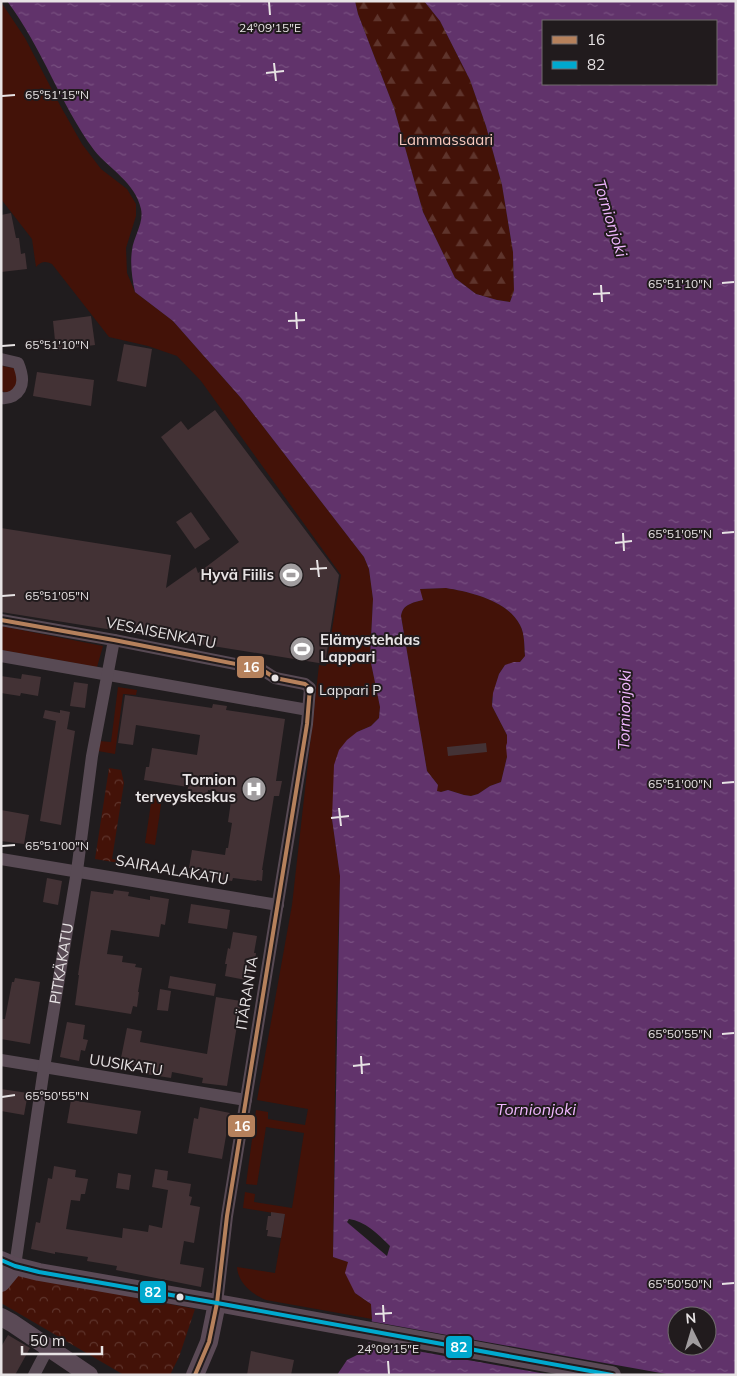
<svg xmlns="http://www.w3.org/2000/svg" width="737" height="1376" font-family="Mulish,sans-serif">
<style>
.green{fill:#431208}
.forest{fill:url(#forest-firs)}
.park{fill:url(#park-crowns)}
.water{fill:url(#water-ripples);fill-rule:evenodd}
.pier{fill:#201c1e}
.building{fill:#433235}
.lines{fill:none;stroke-linecap:round;stroke-linejoin:round}
.street{stroke:#584a54;stroke-width:12}
.secondary{stroke:#5b4a56;stroke-width:18}
.bus-1-casing{stroke:#211b1d;stroke-width:8}
.bus-2-casing{stroke:#211b1d;stroke-width:8}
.bus-1{stroke:#b6815c;stroke-width:4}
.bus-2{stroke:#00a9ce;stroke-width:4}
.ticks{fill:none;stroke:#e7e3e4;stroke-width:2}
.bus-dot{fill:#e7e3e4;stroke:#211b1d;stroke-width:2}
.labels{text-anchor:middle;stroke-width:4;stroke-linejoin:round;paint-order:stroke}
.bus-label{font-size:14px;fill:#e7e3e4;stroke:#211b1d;text-anchor:start}
.park-label{font-size:15px;fill:#facabe;stroke:#211b1d}
.poi-label{font-size:15px;font-weight:bold;fill:#e7e3e4;stroke:#211b1d;text-anchor:end}
.street-label{font-size:15px;fill:#e7e3e4;stroke:#211b1d}
.water-label{font-size:16px;font-style:italic;fill:#f0b6fe;stroke:#211b1d}
.ticks-label{font-size:12px;text-anchor:middle;fill:#e7e3e4;stroke:#211b1d;stroke-width:4;stroke-linejoin:round;paint-order:stroke}
.line-badge{stroke:#211b1d;stroke-width:2}
.badge-label{font-size:14px;text-anchor:middle;font-weight:bold;fill:#fff}
</style>
<defs>
<pattern id="forest-firs" width="22" height="20" patternUnits="userSpaceOnUse" patternTransform="scale(1.25)"><rect width="22" height="20" fill="#431208"/><path d="M5 1l3.5 6h-7zM16 11l3.5 6h-7z" fill="#5e342c"/></pattern>
<pattern id="park-crowns" width="20" height="18" patternUnits="userSpaceOnUse" patternTransform="scale(1.25)"><rect width="20" height="18" fill="#431208"/><path d="M2 6a3 3 0 1 1 6 0M12 15a3 3 0 1 1 6 0" fill="none" stroke="#5e342c"/></pattern>
<pattern id="water-ripples" width="26" height="14" patternUnits="userSpaceOnUse" patternTransform="scale(1.25)"><rect width="26" height="14" fill="#61336b"/><path d="M2 4q2-2 4 0t4 0M15 11q2-2 4 0t4 0" fill="none" stroke="#785080"/></pattern>
</defs>
<rect width="100%" height="100%" fill="#201c1e"/>
<g class="green">
<path d="M 1,2 L 25,38 L 61,107 L 82,144 L 101,169 L 127,189 L 136,204 L 136,216 L 126,248 L 127,273 L 135,292 L 173,321 L 241,398 L 364,557 L 369,569 L 373,599 L 370,658 L 380,707 L 379,718 L 371,726 L 357,732 L 332,819 L 340,876 L 336,1008 L 333,1257 L 348,1262 L 355,1293 L 371,1304 L 372,1319 L 266,1300 C 252,1294 238,1283 237,1267 L 275,1273 L 285,1215 L 243,1208 L 245,1192 L 255,1194 L 254,1202 L 292,1208 L 304,1133 L 266,1127 L 257,1185 L 246,1184 L 256,1110 L 268,1112 L 268,1119 L 305,1125 L 308,1109 L 257,1100 L 292,905 L 319,665 L 326,666 L 341,575 L 201,381 L 177,356 L 148,346 L 109,337 L 52,264 C 46,261 41,261 36,267 L 32,239 L 1,199 Z"/>
<path d="M 1,366 L 14,368 L 18,375 L 16,387 L 9,393 L 1,391 Z"/>
<path d="M 446,588 C 471,592 508,601 520,625 C 525,634 524,646 525,656 L 520,662 L 505,665 L 499,674 L 492,699 L 492,706 L 507,735 L 507,757 L 501,782 L 490,786 L 478,794 L 471,796 L 464,795 L 448,790 L 441,792 L 436,791 L 438,785 L 427,771 L 401,616 C 403,604 412,603 423,600 L 419,589 Z"/>
<path d="M 1,626 L 103,646 L 97,667 L 1,650 Z"/>
<path d="M 118,687 L 137,690 L 136,695 L 123,694 L 115,754 L 98,751 L 99,741 L 111,742 Z"/>
<path d="M 152,797 L 162,798 L 155,845 L 145,843 Z"/>
</g>
<path class="forest" d="M 355,1 L 424,1 L 440,21 L 470,80 L 486,126 L 502,185 L 513,252 L 514,291 L 510,302 L 497,300 L 476,294 L 455,278 L 423,212 L 394,108 L 358,14 Z"/>
<g class="park">
<path d="M 109,768 L 121,770 L 124,783 L 112,859 L 162,868 L 162,870 L 95,859 Z"/>
<path d="M 1,1265 L 20,1275 L 195,1309 L 179,1357 L 170,1375 L 124,1375 L 1,1303 Z"/>
</g>
<path class="water" d="M 7,1 L 355,1 L 358,14 L 394,108 L 423,212 L 455,278 L 476,294 L 497,300 L 510,302 L 514,291 L 513,252 L 502,185 L 486,126 L 470,80 L 440,21 L 424,1 L 736,1 L 736,1375 L 337,1375 L 347,1360 L 363,1352 L 368,1345 L 372,1319 L 371,1304 L 355,1293 L 345,1273 L 348,1262 L 333,1257 L 340,876 L 332,819 L 334,765 L 339,750 L 347,740 L 357,732 L 371,726 L 379,718 L 380,707 L 370,658 L 373,599 L 369,569 L 364,557 L 241,398 L 173,321 L 135,292 C 132,278 130,264 132,250 C 134,236 144,223 141,209 C 135,182 110,170 94,150 C 60,104 42,47 7,1 ZM 543,21 L 716,21 L 716,84 L 543,84 ZM 446,588 C 471,592 508,601 520,625 C 525,634 524,646 525,656 L 520,662 L 514,662 L 505,665 L 499,674 L 493,693 L 492,706 L 507,735 L 507,743 L 506,746 L 507,757 L 501,782 L 490,786 L 478,794 L 471,796 L 464,795 L 448,790 L 441,792 L 437,791 L 438,785 L 427,771 L 401,616 C 403,604 412,603 423,600 L 420,589 ZM 349,1219 C 365,1221 378,1234 390,1246 L 387,1256 L 349,1224 L 347,1222 ZM 677,1316 L 707,1316 L 707,1346 L 677,1346 Z"/>
<path class="pier" d="M 369,1321 L 672,1375 L 552,1375 L 366,1342 Z"/>
<g class="building">
<path d="M 11,213 L 16,238 L 19,238 L 21,254 L 25,253 L 27,269 L 1,272 L 1,215 Z"/>
<path d="M 91,316 L 95,345 L 56,350 L 53,321 Z"/>
<path d="M 124,344 L 152,349 L 146,387 L 117,381 Z"/>
<path d="M 37,372 L 94,380 L 91,406 L 33,396 Z"/>
<path d="M 215,410 L 339,575 L 325,664 L 1,612 L 1,528 L 171,555 L 166,588 L 196,567 L 198,573 L 239,542 L 161,437 L 181,421 L 188,430 Z"/>
<path d="M 191,512 L 210,539 L 195,549 L 176,522 Z"/>
<path d="M 22,674 L 41,677 L 38,696 L 21,693 L 20,696 L 1,693 L 1,676 L 21,679 Z"/>
<path d="M 74,682 L 88,684 L 85,708 L 70,706 Z"/>
<path d="M 125,695 L 212,708 L 213,704 L 227,706 L 226,710 L 285,719 L 276,781 L 282,781 L 279,796 L 274,796 L 262,870 L 263,870 L 262,881 L 257,880 L 256,881 L 233,878 L 232,881 L 199,876 L 200,873 L 194,872 L 194,869 L 189,868 L 192,850 L 225,855 L 226,848 L 228,848 L 232,823 L 228,822 L 232,794 L 208,790 L 207,797 L 187,794 L 188,787 L 144,780 L 146,767 L 149,767 L 152,748 L 197,755 L 200,735 L 136,725 L 133,745 L 118,743 Z"/>
<path d="M 45,710 L 60,713 L 60,710 L 70,712 L 67,729 L 75,731 L 61,825 L 40,821 L 56,721 L 43,718 Z"/>
<path d="M 486,743 L 487,752 L 448,756 L 447,747 Z"/>
<path d="M 1,810 L 29,815 L 24,844 L 1,841 Z"/>
<path d="M 47,878 L 62,881 L 58,905 L 43,902 Z"/>
<path d="M 114,890 L 129,892 L 128,896 L 150,900 L 150,896 L 169,899 L 165,925 L 161,924 L 159,937 L 111,930 L 107,954 L 123,956 L 122,962 L 136,964 L 135,967 L 142,968 L 138,992 L 139,992 L 137,1007 L 133,1006 L 131,1014 L 75,1005 L 79,975 L 78,975 L 91,891 L 113,894 Z"/>
<path d="M 191,904 L 230,910 L 227,929 L 188,923 Z"/>
<path d="M 233,932 L 257,936 L 254,953 L 256,953 L 254,971 L 251,971 L 250,977 L 247,976 L 246,980 L 225,976 L 227,964 L 225,964 L 228,948 L 230,949 Z"/>
<path d="M 170,976 L 216,984 L 214,996 L 168,988 Z"/>
<path d="M 15,978 L 40,982 L 30,1044 L 1,1039 L 1,1019 L 5,1019 L 12,982 L 14,982 Z"/>
<path d="M 160,989 L 171,991 L 168,1011 L 157,1010 Z"/>
<path d="M 216,997 L 241,1001 L 227,1086 L 202,1083 L 203,1078 L 172,1072 L 171,1078 L 146,1074 L 147,1068 L 120,1063 L 127,1028 L 142,1031 L 140,1042 L 207,1054 Z"/>
<path d="M 67,1022 L 85,1025 L 83,1039 L 88,1040 L 85,1051 L 81,1050 L 79,1061 L 60,1057 Z"/>
<path d="M 1,1089 L 28,1093 L 24,1115 L 1,1111 Z"/>
<path d="M 71,1100 L 141,1111 L 137,1134 L 67,1123 Z"/>
<path d="M 200,1107 L 230,1113 L 222,1159 L 188,1153 L 194,1118 L 198,1119 Z"/>
<path d="M 54,1166 L 76,1170 L 75,1177 L 88,1179 L 85,1194 L 81,1194 L 80,1201 L 71,1200 L 66,1229 L 122,1238 L 123,1228 L 148,1232 L 149,1225 L 162,1228 L 168,1190 L 152,1187 L 155,1169 L 168,1171 L 167,1180 L 191,1184 L 189,1196 L 192,1197 L 190,1205 L 200,1207 L 194,1243 L 184,1241 L 180,1264 L 204,1268 L 201,1287 L 116,1270 L 117,1266 L 87,1261 L 88,1257 L 55,1252 L 55,1254 L 31,1249 L 36,1222 L 40,1223 L 48,1178 L 52,1179 Z"/>
<path d="M 118,1173 L 131,1175 L 129,1190 L 116,1188 Z"/>
<path d="M 271,1212 L 285,1214 L 281,1238 L 267,1236 L 268,1230 L 266,1230 L 268,1216 L 271,1216 Z"/>
<path d="M 8,1335 L 30,1348 L 15,1375 L 1,1375 L 1,1347 Z"/>
<path d="M 251,1351 L 294,1360 L 291,1375 L 247,1375 Z"/>
</g>
<g class="lines">
<g class="street">
<path d="M 1,359 L 18,363 C 23,375 26,388 13,396 C 9,398 6,399 1,398"/>
<path d="M 1,620 L 114,640 L 261,669 L 275,678 L 305,684 L 310,688 L 307,724 L 227,1216 L 217,1303"/>
<path d="M 1,656 L 308,710"/>
<path d="M 1,859 L 278,905"/>
<path d="M 1,1060 L 246,1100"/>
<path id="s1" d="M 15,1266 L 44,1068 L 77,871 L 92,756 L 114,640"/>
<path d="M 34,1375 L 48,1348"/>
</g>
<g class="secondary">
<path d="M 1,1260 L 15,1266 L 39,1272 L 217,1303 L 612,1375"/>
<path d="M 1,1283 L 15,1266"/>
<path d="M 1,1317 L 12,1323 L 89,1375"/>
<path d="M 195,1375 L 209,1342 L 217,1303"/>
</g>
<defs>
<path id="bus-1" d="M 1,620 L 114,640 L 261,669 L 275,678 L 305,684 L 310,688 L 307,724 L 227,1216 L 217,1303 L 209,1342 L 195,1375"/>
<path id="bus-2" d="M 1,1260 L 15,1266 L 39,1272 L 217,1303 L 612,1375"/>
</defs>
<use href="#bus-1" class="bus-1-casing"/>
<use href="#bus-2" class="bus-2-casing"/>
<use href="#bus-1" class="bus-1"/>
<use href="#bus-2" class="bus-2"/>
</g>
<path class="ticks" d="M 269,2 L 270,15M 274,63 L 276,81M 266,73 L 284,71M 2,96 L 15,95M 722,283 L 734,282M 601,285 L 602,302M 593,294 L 610,293M 296,312 L 297,329M 288,321 L 305,320M 2,346 L 15,345M 623,533 L 624,551M 722,533 L 734,532M 615,543 L 632,541M 317,560 L 319,577M 310,569 L 327,568M 2,596 L 15,595M 722,783 L 734,782M 339,808 L 341,826M 331,818 L 349,816M 2,846 L 15,845M 722,1034 L 734,1033M 361,1056 L 362,1074M 353,1066 L 370,1064M 2,1097 L 15,1095M 722,1284 L 734,1283M 383,1305 L 384,1322M 375,1314 L 392,1313M 388,1361 L 389,1374"/>
<defs>
<symbol id="stadium-disc" viewBox="-11 -11 22 22"><circle r="9.5" fill="#a19d9f" stroke="#211b1d"/><path d="M0-5a6.5 5 0 1 0 0 10a6.5 5 0 1 0 0-10ZM-3.5-1.8h7v3.6h-7Z" fill="#fff"/></symbol>
<symbol id="hospital-disc" viewBox="-11 -11 22 22"><circle r="9.5" fill="#a19d9f" stroke="#211b1d"/><path d="M-5-5h3v3.5h4V-5h3V5h-3V1.5h-4V5h-3Z" fill="#fff"/></symbol>
</defs>
<g fill-rule="evenodd">
<use href="#stadium-disc" x="277" y="561" width="28" height="28"/>
<use href="#stadium-disc" x="288" y="635" width="28" height="28"/>
<use href="#hospital-disc" x="240" y="775" width="28" height="28"/>
</g>
<g class="bus-dot">
<circle cx="275" cy="678" r="4.5"/>
<circle cx="310" cy="690" r="4.5"/>
<circle cx="180" cy="1297" r="4.5"/>
</g>
<g class="labels">
<g class="bus-label">
<text x="319" y="695">Lappari P</text>
</g>
<g class="park-label">
<text x="446" y="145">Lammassaari</text>
</g>
<g class="poi-label">
<text x="274" y="580">Hyvä Fiilis</text>
<text x="320" y="645" text-anchor="start">Elämystehdas<tspan x="320" dy="17">Lappari</tspan></text>
<text x="236" y="785">Tornion<tspan x="236" dy="17">terveyskeskus</tspan></text>
</g>
<g class="street-label">
<text transform="translate(161 633) rotate(11)" y="5">VESAISENKATU</text>
<text transform="translate(172 870) rotate(10)" y="5">SAIRAALAKATU</text>
<text dy="5" stroke="none"><textPath href="#s1" startOffset="306">PITKÄKATU</textPath></text>
<text transform="translate(247 993) rotate(-81)" y="5">ITÄRANTA</text>
<text transform="translate(126 1065) rotate(9)" y="5">UUSIKATU</text>
</g>
<g class="water-label">
<text transform="translate(611 218) rotate(73)" y="6">Tornionjoki</text>
<text transform="translate(624 710) rotate(-89)" y="6">Tornionjoki</text>
<text x="536" y="1115">Tornionjoki</text>
</g>
</g>
<g class="ticks-label">
<text x="270" y="32">24°09'15"E</text>
<text x="57" y="99">65°51'15"N</text>
<text x="680" y="288">65°51'10"N</text>
<text x="57" y="349">65°51'10"N</text>
<text x="680" y="538">65°51'05"N</text>
<text x="57" y="600">65°51'05"N</text>
<text x="680" y="788">65°51'00"N</text>
<text x="57" y="850">65°51'00"N</text>
<text x="680" y="1038">65°50'55"N</text>
<text x="57" y="1100">65°50'55"N</text>
<text x="680" y="1288">65°50'50"N</text>
<text x="388" y="1353">24°09'15"E</text>
</g>
<g class="line-badge">
<rect x="236" y="655" width="29" height="24" rx="5" fill="#b6815c"/>
<rect x="227" y="1114" width="29" height="24" rx="5" fill="#b6815c"/>
<rect x="139" y="1280" width="28" height="24" rx="5" fill="#00a9ce"/>
<rect x="445" y="1335" width="28" height="24" rx="5" fill="#00a9ce"/>
</g>
<g class="badge-label">
<text x="251" y="672">16</text>
<text x="242" y="1131">16</text>
<text x="153" y="1297">82</text>
<text x="459" y="1352">82</text>
</g>
<rect width="737" height="1376" fill="none" stroke="#e7e3e4" stroke-width="5"/>
<rect x="542" y="20" width="175" height="65" fill="#211b1d" stroke="#706b6d"/>
<rect x="552" y="36" width="25" height="8" fill="#b6815c" stroke="#706b6d"/>
<text x="587" y="45" font-size="15" fill="#e7e3e4">16</text>
<rect x="552" y="61" width="25" height="8" fill="#00a9ce" stroke="#706b6d"/>
<text x="587" y="70" font-size="15" fill="#e7e3e4">82</text>
<g transform="translate(692 1331) rotate(355)"><circle r="24" fill="#211b1d" stroke="#706b6d"/>
<path d="M0-4L9 19L0 12L-9 19Z" fill="#a19d9f"/>
<text y="-8" font-size="14" font-weight="bold" text-anchor="middle" fill="#e7e3e4">N</text>
</g>
<path d="M22 1346v8h80v-8" fill="none" stroke="#e7e3e4" stroke-width="2.5"/>
<text x="30" y="1346" font-size="15" fill="#e7e3e4" stroke="#211b1d" stroke-width="4" paint-order="stroke">50 m</text>
</svg>
